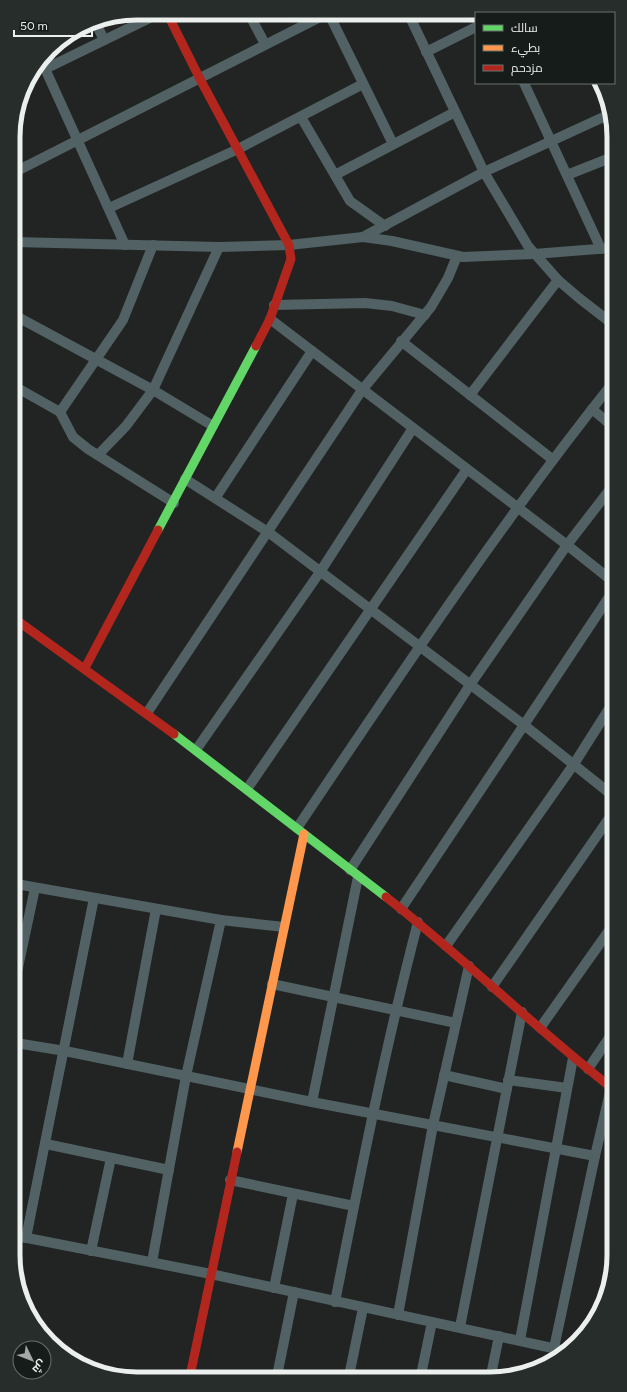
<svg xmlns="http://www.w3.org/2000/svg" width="627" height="1392" font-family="Figtree,Cairo,sans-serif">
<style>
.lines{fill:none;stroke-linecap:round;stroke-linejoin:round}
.street{stroke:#516164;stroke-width:10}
.fast{stroke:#63d668;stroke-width:9}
.slow{stroke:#ff974d;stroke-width:9}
.jam{stroke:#b3261e;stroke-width:9}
.rim{fill:none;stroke:#ebefed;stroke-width:5}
</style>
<rect width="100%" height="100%" fill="#212423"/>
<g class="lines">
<g class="street">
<path d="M 249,14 L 265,44"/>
<path d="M 329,14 L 393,144"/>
<path d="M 409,15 L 484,172 L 528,246 L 558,280 L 579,298 L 610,322"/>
<path d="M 95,21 L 104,40"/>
<path d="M 426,52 L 476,27"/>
<path d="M 42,62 L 125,245"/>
<path d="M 45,69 L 160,13"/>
<path d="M 524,83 L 601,249"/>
<path d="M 301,117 L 350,201 L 385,226"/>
<path d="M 13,173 L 326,14"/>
<path d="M 335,175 L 455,112"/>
<path d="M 567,175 L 610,158"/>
<path d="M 109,208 L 238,149 L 363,84"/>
<path d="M 363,237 L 484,172 L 610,114"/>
<path d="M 14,242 L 219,247 L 289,245 L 363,237 L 392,241 L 463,257 L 534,254 L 610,248"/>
<path d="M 274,305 L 365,303 L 392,306 L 425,315"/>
<path d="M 14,315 L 153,390 L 213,426"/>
<path d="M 270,319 L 567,545 L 611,580"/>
<path d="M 401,341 L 552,459"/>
<path d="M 14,386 L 60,412 L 73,437 L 88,449 L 174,503"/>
<path d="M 470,395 L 558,280"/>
<path d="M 592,409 L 611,425"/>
<path d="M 60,412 L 123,320 L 153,245"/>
<path d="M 98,455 L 126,426 L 153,390 L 219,247"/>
<path d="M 185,479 L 268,532 L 524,725 L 401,909"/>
<path d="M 216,497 L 312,351"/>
<path d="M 611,594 L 524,725 L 612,795"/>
<path d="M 147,713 L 362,390 L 431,307 L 448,278 L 457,256"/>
<path d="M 196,750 L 320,572 L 413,428"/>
<path d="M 247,789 L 467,469"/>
<path d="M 297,828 C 398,678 498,527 611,385"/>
<path d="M 350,870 L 470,685 L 567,545 L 611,488"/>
<path d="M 16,884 L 221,920 L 284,927"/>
<path d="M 446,946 L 574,764 L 612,704"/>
<path d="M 16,977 L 35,888"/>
<path d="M 272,984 L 456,1023"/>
<path d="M 492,987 L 612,814"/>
<path d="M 540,1028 L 613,925"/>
<path d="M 16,1043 L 65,1051 L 312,1102 L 595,1156"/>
<path d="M 127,1064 L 156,909"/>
<path d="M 588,1069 L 613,1032"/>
<path d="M 444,1075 L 507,1089"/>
<path d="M 508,1080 L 567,1088"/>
<path d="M 312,1102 L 358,877"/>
<path d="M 46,1144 L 169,1170"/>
<path d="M 230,1180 L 354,1206"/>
<path d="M 17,1236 L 211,1274 L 566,1351"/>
<path d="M 26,1238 L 94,898"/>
<path d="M 91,1251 L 111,1158"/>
<path d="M 152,1262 L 186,1076 L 221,920"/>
<path d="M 274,1288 L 293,1194"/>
<path d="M 335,1302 C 360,1175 385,1048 418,922"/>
<path d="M 601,1308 L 607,1291"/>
<path d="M 398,1315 L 433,1125 L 469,966"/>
<path d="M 460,1327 L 522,1012"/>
<path d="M 520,1340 L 573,1058"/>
<path d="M 554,1348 L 595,1156 L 611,1088"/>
<path d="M 421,1375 L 432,1322"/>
<path d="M 491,1375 L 499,1336"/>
<path d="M 277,1376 L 294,1292"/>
<path d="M 349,1376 L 363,1308"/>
</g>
<g class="fast">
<path d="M 158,530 L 256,346"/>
<path d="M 174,734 L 386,897"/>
</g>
<path class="slow" d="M 237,1152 L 304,834"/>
<g class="jam">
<path d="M 167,13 L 200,79 L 289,245 L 291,259 L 270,319 L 256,346"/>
<path d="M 15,619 L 174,734"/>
<path d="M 85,668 L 158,530"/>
<path d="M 386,897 C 464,958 535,1028 613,1089"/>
<path d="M 190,1376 L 237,1152"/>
</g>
</g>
<path d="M0 0H627V1392H0ZM137 20H490A117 117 0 0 1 607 137V1255A117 117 0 0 1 490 1372H137A117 117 0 0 1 20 1255V137A117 117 0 0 1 137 20Z" fill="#272d2b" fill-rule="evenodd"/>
<path class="rim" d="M137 20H490A117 117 0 0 1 607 137V1255A117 117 0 0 1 490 1372H137A117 117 0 0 1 20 1255V137A117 117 0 0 1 137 20Z"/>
<rect x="475" y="12" width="140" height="72" fill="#161c1a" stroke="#6b706e"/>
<rect x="483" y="25" width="20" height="6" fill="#63d668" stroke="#6b706e"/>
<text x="511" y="32" font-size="12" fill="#ebefed">سالك</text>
<rect x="483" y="45" width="20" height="6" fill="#ff974d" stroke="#6b706e"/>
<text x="511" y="52" font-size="12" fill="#ebefed">بطيء</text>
<rect x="483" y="65" width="20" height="6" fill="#b3261e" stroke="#6b706e"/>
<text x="511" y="72" font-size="12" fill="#ebefed">مزدحم</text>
<g transform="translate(32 1360) rotate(133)"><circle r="19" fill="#161c1a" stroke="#6b706e"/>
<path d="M0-3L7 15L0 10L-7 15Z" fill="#a4a8a6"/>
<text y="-6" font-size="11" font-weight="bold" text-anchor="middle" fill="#ebefed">ش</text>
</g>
<path d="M14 30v6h78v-6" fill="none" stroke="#ebefed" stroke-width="2"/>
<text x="20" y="30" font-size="12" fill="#ebefed" stroke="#161c1a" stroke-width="3" paint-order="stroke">50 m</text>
</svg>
